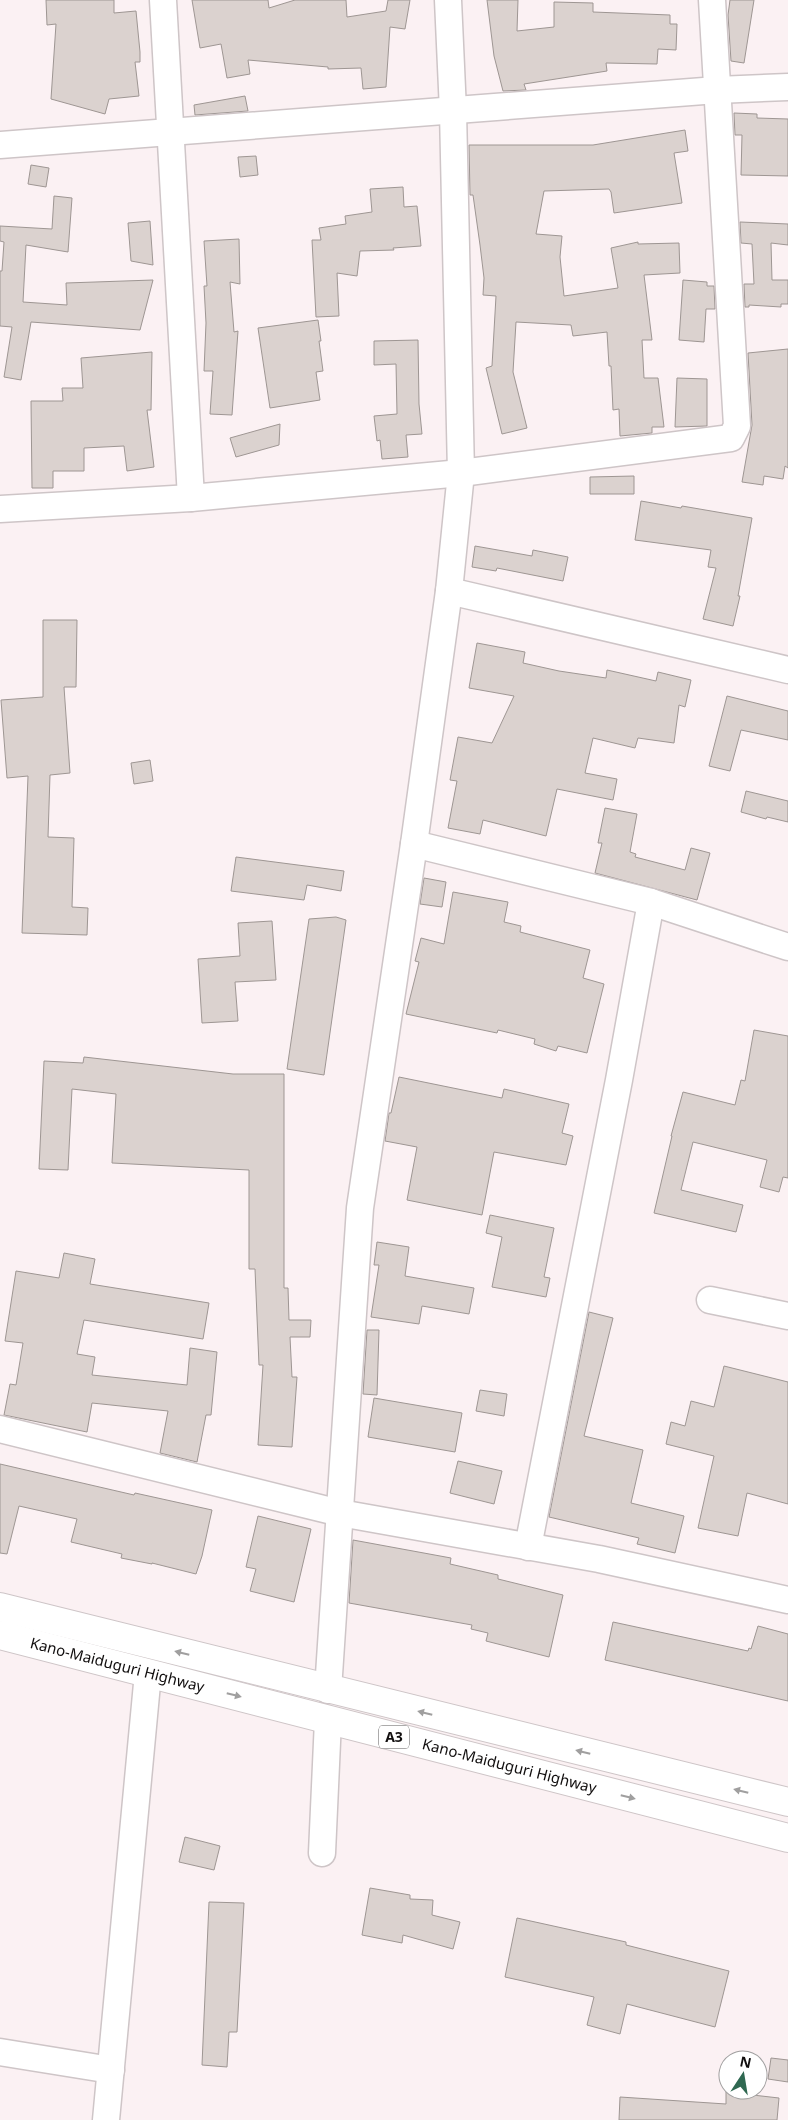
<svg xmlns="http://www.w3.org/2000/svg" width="788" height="2120" font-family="'Noto Sans',sans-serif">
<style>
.building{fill:#dbd2cf;stroke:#9e9693}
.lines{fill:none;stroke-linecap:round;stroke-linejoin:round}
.minor-casing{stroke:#cec5c7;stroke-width:29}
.trunk-casing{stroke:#cec5c7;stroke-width:30}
.minor{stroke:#fff;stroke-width:26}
.trunk{stroke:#fff;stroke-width:28}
.oneway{fill:#a09f9f}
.labels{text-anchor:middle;stroke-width:5;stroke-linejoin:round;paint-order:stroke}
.shield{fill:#fff;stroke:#585656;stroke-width:1}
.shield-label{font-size:14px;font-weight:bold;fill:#110e0e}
.street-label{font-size:15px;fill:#110e0e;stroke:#fff}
</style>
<rect width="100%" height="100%" fill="#fbf1f3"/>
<g class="building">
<path d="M 46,0 L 114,0 L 114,13 L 136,11 L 140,52 L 140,62 L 135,62 L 139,96 L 109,99 L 105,114 L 51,99 L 56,24 L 47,25 Z"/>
<path d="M 192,0 L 268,0 L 269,8 L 295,0 L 346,0 L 347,17 L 386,11 L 388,0 L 410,0 L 405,29 L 390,27 L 386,87 L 363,89 L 361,68 L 328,69 L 328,67 L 248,60 L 250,74 L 227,78 L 221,44 L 200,48 Z"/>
<path d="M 487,0 L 518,0 L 517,31 L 554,27 L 554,2 L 593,3 L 593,12 L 670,15 L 670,24 L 677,24 L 676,50 L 658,49 L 657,64 L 606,63 L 607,71 L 524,84 L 526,90 L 503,91 L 494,56 Z"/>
<path d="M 730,0 L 754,0 L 744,63 L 731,61 L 728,15 Z"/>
<path d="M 245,96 L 248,111 L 195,115 L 194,105 Z"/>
<path d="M 734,113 L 757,114 L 757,118 L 788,119 L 788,176 L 741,175 L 742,135 L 735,135 Z"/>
<path d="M 685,130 L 688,151 L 674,153 L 682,203 L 614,213 L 611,192 L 609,189 L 544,191 L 536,234 L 562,236 L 560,257 L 564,296 L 618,288 L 611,248 L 638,242 L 638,244 L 679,243 L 680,273 L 644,275 L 652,340 L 642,340 L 644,378 L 658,378 L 664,427 L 652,427 L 652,433 L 620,436 L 619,409 L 613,410 L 611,366 L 609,366 L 607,332 L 573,336 L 571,325 L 516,322 L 513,372 L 527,428 L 502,434 L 486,368 L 492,366 L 496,296 L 483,295 L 484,278 L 480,245 L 473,195 L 470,195 L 469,145 L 593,145 Z"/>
<path d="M 256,156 L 258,175 L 240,177 L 238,157 Z"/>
<path d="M 31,165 L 49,168 L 46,187 L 28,184 Z"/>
<path d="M 403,187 L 404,207 L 417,206 L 421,246 L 393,248 L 394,250 L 360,251 L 357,276 L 337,273 L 339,316 L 316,317 L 312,240 L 321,240 L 319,228 L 346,224 L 345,216 L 372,212 L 370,189 Z"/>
<path d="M 54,196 L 72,198 L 68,252 L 26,245 L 23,302 L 67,305 L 66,283 L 153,280 L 140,330 L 31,322 L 21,380 L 4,377 L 12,327 L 0,326 L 0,271 L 2,271 L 4,242 L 0,241 L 0,226 L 52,229 Z"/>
<path d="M 150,221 L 153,265 L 131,261 L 128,223 Z"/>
<path d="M 740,222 L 788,224 L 788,245 L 771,243 L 772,280 L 788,280 L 788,304 L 781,304 L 781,307 L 749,305 L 749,307 L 745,307 L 744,284 L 754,284 L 752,244 L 741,243 Z"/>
<path d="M 239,239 L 240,284 L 230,282 L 234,332 L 238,331 L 232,415 L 210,414 L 213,371 L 204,371 L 206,323 L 204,286 L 207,286 L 204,241 Z"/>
<path d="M 683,280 L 707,282 L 707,286 L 714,286 L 715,309 L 706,309 L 704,342 L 679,340 Z"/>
<path d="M 318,320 L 321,341 L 319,341 L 323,371 L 316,372 L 320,400 L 270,408 L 258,328 Z"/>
<path d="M 418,340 L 419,404 L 422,434 L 406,435 L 408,457 L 382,459 L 380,440 L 377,441 L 374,416 L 397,414 L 396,364 L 374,365 L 374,341 Z"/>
<path d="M 788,349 L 788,468 L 785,466 L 783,479 L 764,476 L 763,485 L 742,482 L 752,425 L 748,353 Z"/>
<path d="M 152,352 L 151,410 L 147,410 L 154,467 L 127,471 L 124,446 L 84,448 L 84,471 L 53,471 L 53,488 L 32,488 L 31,401 L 63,401 L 62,388 L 83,388 L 81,358 Z"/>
<path d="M 677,378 L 707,379 L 707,426 L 675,427 Z"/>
<path d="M 280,424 L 279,445 L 236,457 L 230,438 Z"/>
<path d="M 634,476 L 634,494 L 590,494 L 590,477 Z"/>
<path d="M 641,501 L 681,508 L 682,506 L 752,518 L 738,596 L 740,596 L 733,626 L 703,619 L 716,568 L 708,567 L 711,550 L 635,540 Z"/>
<path d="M 475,546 L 532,556 L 533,550 L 568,557 L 563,581 L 497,568 L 496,571 L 472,567 Z"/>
<path d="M 43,620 L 77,620 L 76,687 L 64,687 L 70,773 L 50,775 L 48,837 L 74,838 L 72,907 L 88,908 L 87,935 L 22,933 L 28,776 L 7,778 L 1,700 L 43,697 Z"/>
<path d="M 477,643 L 525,652 L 523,663 L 559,671 L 606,678 L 607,670 L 656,681 L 658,672 L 691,680 L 685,707 L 679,705 L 674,743 L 638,738 L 635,748 L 593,738 L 585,773 L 617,779 L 613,800 L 557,789 L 546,836 L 483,820 L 480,834 L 448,828 L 457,781 L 450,780 L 458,737 L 492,743 L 514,696 L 469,688 Z"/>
<path d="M 727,696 L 788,711 L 788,740 L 741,730 L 730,771 L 709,766 Z"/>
<path d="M 150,760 L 153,781 L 134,784 L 131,763 Z"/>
<path d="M 746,791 L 788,801 L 788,822 L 767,817 L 766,819 L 741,812 Z"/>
<path d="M 605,808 L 637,814 L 630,852 L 636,854 L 635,857 L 685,870 L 691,848 L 710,853 L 697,900 L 595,873 L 602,843 L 598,843 Z"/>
<path d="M 236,857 L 344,871 L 341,891 L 307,885 L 304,900 L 231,891 Z"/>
<path d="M 424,878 L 446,882 L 442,907 L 420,904 Z"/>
<path d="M 453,892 L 508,902 L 504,922 L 521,926 L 520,932 L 590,950 L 583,978 L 604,984 L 587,1053 L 558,1046 L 556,1051 L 534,1044 L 535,1039 L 498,1030 L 497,1033 L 406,1014 L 419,962 L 415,961 L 421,938 L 444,944 Z"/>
<path d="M 336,917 L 346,920 L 324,1075 L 287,1069 L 309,919 Z"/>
<path d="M 272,921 L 276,980 L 235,982 L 238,1021 L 202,1023 L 198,959 L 240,956 L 238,923 Z"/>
<path d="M 754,1030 L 788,1036 L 788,1178 L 783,1177 L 779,1192 L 760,1187 L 767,1160 L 693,1142 L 681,1190 L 743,1205 L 736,1232 L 654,1213 L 672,1136 L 671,1136 L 683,1092 L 735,1105 L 741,1080 L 745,1081 Z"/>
<path d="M 84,1057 L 233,1074 L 284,1074 L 284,1288 L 288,1288 L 289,1320 L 311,1320 L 310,1337 L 290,1337 L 292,1377 L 297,1377 L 292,1447 L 258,1445 L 263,1365 L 259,1365 L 255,1269 L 249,1269 L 249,1170 L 112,1163 L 116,1094 L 72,1089 L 68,1170 L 39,1169 L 44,1061 L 83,1063 Z"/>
<path d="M 399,1077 L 502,1098 L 504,1089 L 569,1104 L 562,1133 L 573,1136 L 566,1165 L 494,1152 L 482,1215 L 407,1200 L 417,1147 L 385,1141 L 389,1113 L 391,1113 Z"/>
<path d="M 490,1215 L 554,1228 L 544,1277 L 550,1278 L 546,1297 L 492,1287 L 502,1237 L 486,1233 Z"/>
<path d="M 377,1242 L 409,1247 L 405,1276 L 474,1288 L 469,1314 L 422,1306 L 419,1324 L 371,1317 L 379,1265 L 374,1265 Z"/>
<path d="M 64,1253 L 95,1259 L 90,1284 L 209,1303 L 203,1339 L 84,1320 L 77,1354 L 95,1357 L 92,1375 L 187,1385 L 190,1348 L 217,1352 L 211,1415 L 206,1415 L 197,1462 L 160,1453 L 168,1411 L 92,1403 L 87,1432 L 4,1415 L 10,1384 L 16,1385 L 23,1343 L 5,1341 L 16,1271 L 59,1278 Z"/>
<path d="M 589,1312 L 613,1318 L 584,1436 L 643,1450 L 631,1503 L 684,1516 L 675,1553 L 637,1544 L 639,1538 L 549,1517 Z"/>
<path d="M 367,1330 L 379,1330 L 377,1395 L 363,1394 Z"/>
<path d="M 724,1366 L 788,1382 L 788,1504 L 747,1493 L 738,1536 L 698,1528 L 714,1456 L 666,1444 L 671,1422 L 685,1426 L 691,1401 L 714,1407 Z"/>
<path d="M 480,1390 L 507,1394 L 504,1416 L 476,1411 Z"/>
<path d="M 374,1398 L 462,1413 L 455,1452 L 368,1437 Z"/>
<path d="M 458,1461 L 502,1471 L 494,1504 L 450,1493 Z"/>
<path d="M 0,1464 L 134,1495 L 135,1493 L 212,1510 L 202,1556 L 196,1574 L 152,1563 L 152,1564 L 121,1558 L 122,1554 L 71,1542 L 77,1519 L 19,1506 L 7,1554 L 0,1553 Z"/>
<path d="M 258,1516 L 311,1529 L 294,1602 L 250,1591 L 256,1569 L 246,1567 Z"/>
<path d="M 353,1540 L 451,1558 L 450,1564 L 498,1575 L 498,1579 L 563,1595 L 549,1657 L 486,1641 L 488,1633 L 471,1629 L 472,1625 L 349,1603 Z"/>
<path d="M 613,1622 L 748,1651 L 749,1648 L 751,1649 L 758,1626 L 788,1634 L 788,1701 L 605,1660 Z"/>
<path d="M 185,1837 L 220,1846 L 214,1870 L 179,1862 Z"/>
<path d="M 370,1888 L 410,1895 L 410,1899 L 433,1900 L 432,1915 L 460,1922 L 453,1949 L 403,1935 L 402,1943 L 362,1935 Z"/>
<path d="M 209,1902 L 244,1903 L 237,2032 L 229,2032 L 227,2067 L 202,2065 Z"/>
<path d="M 517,1918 L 626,1942 L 626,1945 L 729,1971 L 715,2027 L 627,2004 L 620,2034 L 587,2025 L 594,1997 L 505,1977 Z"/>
<path d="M 771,2058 L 788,2060 L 788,2082 L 768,2079 Z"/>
<path d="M 726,2092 L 779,2098 L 777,2120 L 619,2120 L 620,2097 L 726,2104 Z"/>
</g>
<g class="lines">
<defs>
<g id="minor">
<path d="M 163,0 L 191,498"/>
<path d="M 0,145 L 717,90 L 788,87"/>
<path d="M 0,509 L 191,498 L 461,473 L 731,438 L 737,426 L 712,0"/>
<path d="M 449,591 L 788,670"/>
<path d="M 414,844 L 651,902 L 788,947"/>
<path d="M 710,1300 L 788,1316"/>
<path d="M 0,1429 L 340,1513 L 599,1559 L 788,1600"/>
<path d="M 528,1547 L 619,1080 L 651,902"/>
<path d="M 328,1690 L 360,1208 L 414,844 L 449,591 L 461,473 L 453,111 L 448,0"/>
<path d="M 322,1853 L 328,1720"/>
<path d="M 0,2052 L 111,2070"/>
<path d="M 106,2120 L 148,1673"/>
</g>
<g id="trunk">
<path d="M 0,1607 L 788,1802"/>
<path id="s1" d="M 0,1635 L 788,1838"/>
</g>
</defs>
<use href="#minor" class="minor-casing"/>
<use href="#trunk" class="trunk-casing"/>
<use href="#minor" class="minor"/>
<use href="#trunk" class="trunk"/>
</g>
<defs><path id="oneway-solid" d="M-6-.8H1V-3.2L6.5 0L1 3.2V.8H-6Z" transform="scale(1.25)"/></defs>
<g class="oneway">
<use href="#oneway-solid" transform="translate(182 1653) rotate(-166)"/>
<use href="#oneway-solid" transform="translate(234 1695) rotate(14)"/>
<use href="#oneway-solid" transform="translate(425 1713) rotate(-166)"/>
<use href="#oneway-solid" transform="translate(583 1752) rotate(-166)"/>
<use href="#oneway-solid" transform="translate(741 1791) rotate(-166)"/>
<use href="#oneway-solid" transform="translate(628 1797) rotate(14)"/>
</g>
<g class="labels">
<rect class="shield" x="379" y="1725.5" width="30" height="23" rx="4"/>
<g class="shield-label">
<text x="394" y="1742">A3</text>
</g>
<g class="street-label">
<text dy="5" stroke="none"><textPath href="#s1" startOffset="121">Kano-Maiduguri Highway</textPath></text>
<text dy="5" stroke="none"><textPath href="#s1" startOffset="526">Kano-Maiduguri Highway</textPath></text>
</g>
</g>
<g transform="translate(743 2075) rotate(12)"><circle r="24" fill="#ffffff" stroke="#a09f9f"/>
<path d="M0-4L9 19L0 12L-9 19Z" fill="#2f6851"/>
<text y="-8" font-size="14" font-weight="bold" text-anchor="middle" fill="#110e0e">N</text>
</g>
</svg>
